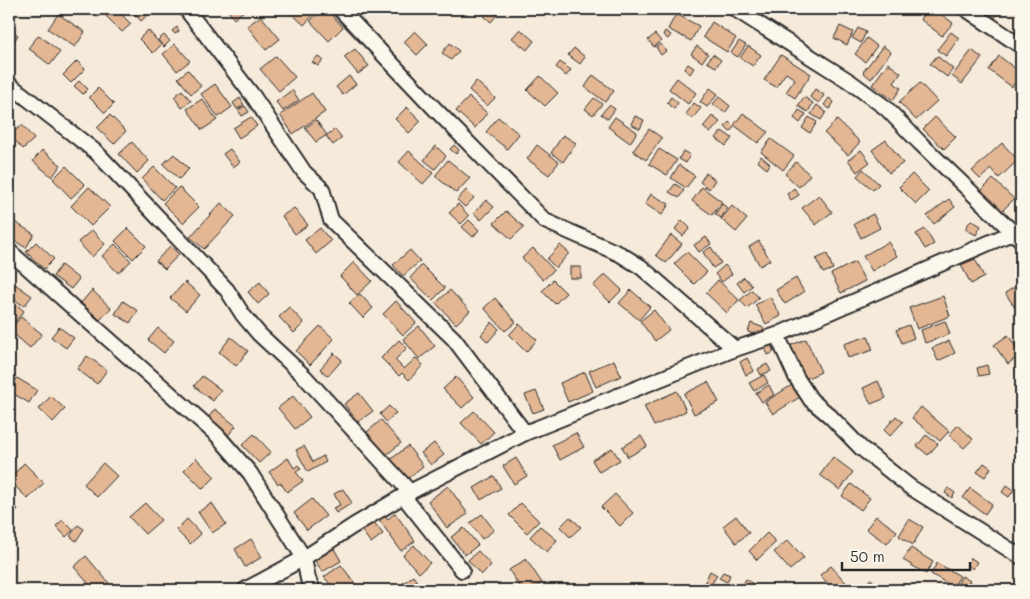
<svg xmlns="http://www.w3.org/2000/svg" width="1030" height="599" font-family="Mali,sans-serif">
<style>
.building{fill:#e3b794;stroke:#2b2b2b}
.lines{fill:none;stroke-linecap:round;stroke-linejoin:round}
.minor-casing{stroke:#2b2b2b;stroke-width:18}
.minor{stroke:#fbf7ec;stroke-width:14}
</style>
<rect width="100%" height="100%" fill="#f6eada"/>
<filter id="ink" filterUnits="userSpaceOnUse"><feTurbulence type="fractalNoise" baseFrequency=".02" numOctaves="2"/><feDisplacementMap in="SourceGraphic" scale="10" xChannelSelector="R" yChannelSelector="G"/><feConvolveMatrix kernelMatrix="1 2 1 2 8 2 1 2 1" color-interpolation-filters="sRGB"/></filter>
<g filter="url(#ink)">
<g class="building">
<path d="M 89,9 L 106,9 L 98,17 Z"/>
<path d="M 113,9 L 116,9 L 131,24 L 122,32 L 106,16 Z"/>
<path d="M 129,9 L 152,9 L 153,10 L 141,21 Z"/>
<path d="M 227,9 L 246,9 L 234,19 Z"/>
<path d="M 295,9 L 319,9 L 304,25 L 291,13 Z"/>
<path d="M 323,9 L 326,9 L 343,27 L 329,41 L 310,21 Z"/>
<path d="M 489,9 L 497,15 L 491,22 L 484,16 Z"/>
<path d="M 768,9 L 781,9 L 776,17 L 767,11 Z"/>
<path d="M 831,9 L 845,9 L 842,15 Z"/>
<path d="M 927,9 L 934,9 L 953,23 L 942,36 L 920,19 Z"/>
<path d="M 982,9 L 1001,9 L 995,18 Z"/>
<path d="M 58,14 L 85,32 L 75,47 L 48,29 Z"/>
<path d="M 676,14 L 699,26 L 691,41 L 668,29 Z"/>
<path d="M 261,16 L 280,39 L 266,50 L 247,26 Z"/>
<path d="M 712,22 L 736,38 L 727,52 L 703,37 Z"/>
<path d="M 840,26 L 853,32 L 847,45 L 834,38 Z"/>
<path d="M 177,27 L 179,31 L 175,34 L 172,31 Z"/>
<path d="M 858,28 L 866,32 L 861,43 L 852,38 Z"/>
<path d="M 9,29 L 18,35 L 9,49 Z"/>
<path d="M 520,29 L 534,41 L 527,50 L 512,38 Z"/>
<path d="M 148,30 L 161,45 L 153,53 L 139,39 Z"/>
<path d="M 415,31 L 428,44 L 417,55 L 404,42 Z"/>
<path d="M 665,31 L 671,35 L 668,39 L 663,35 Z"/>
<path d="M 951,32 L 959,38 L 946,56 L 937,50 Z"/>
<path d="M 655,34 L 661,41 L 654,47 L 648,40 Z"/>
<path d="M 39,35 L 60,52 L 50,65 L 28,48 Z"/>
<path d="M 164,35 L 170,41 L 164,47 L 158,40 Z"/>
<path d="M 867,38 L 877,46 L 865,62 L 855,54 Z"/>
<path d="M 739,41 L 746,45 L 738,57 L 731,53 Z"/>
<path d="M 450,43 L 459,51 L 451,60 L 442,53 Z"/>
<path d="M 175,44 L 190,61 L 177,71 L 163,54 Z"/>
<path d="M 661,44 L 666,51 L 661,55 L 656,47 Z"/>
<path d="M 697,46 L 708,54 L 702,62 L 691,54 Z"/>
<path d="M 748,46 L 761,55 L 753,66 L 740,58 Z"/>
<path d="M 883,46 L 891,52 L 871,79 L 863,72 Z"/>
<path d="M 574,48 L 585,57 L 580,64 L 568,55 Z"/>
<path d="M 355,49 L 369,66 L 358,74 L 344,57 Z"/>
<path d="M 972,50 L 982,58 L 962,84 L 952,76 Z"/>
<path d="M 713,54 L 721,60 L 716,67 L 707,62 Z"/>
<path d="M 781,55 L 811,74 L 795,98 L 786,92 L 795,79 L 786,73 L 776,87 L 764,80 Z"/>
<path d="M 276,56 L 295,77 L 279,91 L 260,69 Z"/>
<path d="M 318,56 L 323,60 L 318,66 L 312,62 Z"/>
<path d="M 937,56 L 953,69 L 947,77 L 930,64 Z"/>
<path d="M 999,56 L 1021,73 L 1012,87 L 989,70 Z"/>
<path d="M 77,61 L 85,69 L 71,83 L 63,75 Z"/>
<path d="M 560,62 L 571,70 L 566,76 L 556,67 Z"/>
<path d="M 888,63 L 901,73 L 894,83 L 901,88 L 893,100 L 872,85 Z"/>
<path d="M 688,64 L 694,68 L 690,74 L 684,69 Z"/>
<path d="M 188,70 L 201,86 L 191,94 L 178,78 Z"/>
<path d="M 593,75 L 614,91 L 605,102 L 585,87 Z"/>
<path d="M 349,76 L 356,84 L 343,95 L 336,87 Z"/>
<path d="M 540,76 L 558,93 L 545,106 L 527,90 Z"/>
<path d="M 677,78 L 696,93 L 688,104 L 669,89 Z"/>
<path d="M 79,81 L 88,89 L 83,94 L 74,86 Z"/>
<path d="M 476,81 L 495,98 L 487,106 L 469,90 Z"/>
<path d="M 920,83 L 937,101 L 916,120 L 899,102 Z"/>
<path d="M 215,84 L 232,107 L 218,117 L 201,94 Z"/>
<path d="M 98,88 L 114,104 L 105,113 L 89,97 Z"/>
<path d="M 710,88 L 718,94 L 707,107 L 700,102 Z"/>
<path d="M 815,89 L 824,95 L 819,103 L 810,97 Z"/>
<path d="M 182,90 L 191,101 L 182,108 L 174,97 Z"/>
<path d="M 292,90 L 299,100 L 283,111 L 276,102 Z"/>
<path d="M 312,93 L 325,112 L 293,134 L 280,115 Z"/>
<path d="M 469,97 L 487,113 L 475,128 L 456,111 Z"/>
<path d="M 671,97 L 678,103 L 674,109 L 667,103 Z"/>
<path d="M 719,97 L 730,106 L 725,113 L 713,104 Z"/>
<path d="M 804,97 L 813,103 L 808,112 L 798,106 Z"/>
<path d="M 240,98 L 244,105 L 237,109 L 233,103 Z"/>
<path d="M 594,98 L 602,104 L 593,115 L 585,109 Z"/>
<path d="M 829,98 L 834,102 L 830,109 L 824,105 Z"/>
<path d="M 202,99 L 217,120 L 202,130 L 187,109 Z"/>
<path d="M 694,103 L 701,108 L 692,119 L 686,114 Z"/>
<path d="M 609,105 L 615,109 L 608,119 L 601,114 Z"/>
<path d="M 817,105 L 826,112 L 821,120 L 811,114 Z"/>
<path d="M 245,106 L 249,112 L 242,116 L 238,110 Z"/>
<path d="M 407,107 L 421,121 L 409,133 L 395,119 Z"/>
<path d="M 799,110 L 806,114 L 800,123 L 794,118 Z"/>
<path d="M 743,113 L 768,132 L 758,143 L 734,125 Z"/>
<path d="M 110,115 L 126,131 L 114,144 L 97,128 Z"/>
<path d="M 635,116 L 644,120 L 640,129 L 631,124 Z"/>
<path d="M 712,116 L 720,122 L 710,133 L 703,127 Z"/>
<path d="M 251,117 L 257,126 L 239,138 L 233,128 Z"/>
<path d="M 498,117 L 519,134 L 507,149 L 486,132 Z"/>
<path d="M 615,117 L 637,132 L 630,143 L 608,127 Z"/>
<path d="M 809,117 L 817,122 L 810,133 L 802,128 Z"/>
<path d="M 935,117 L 956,137 L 944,149 L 923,129 Z"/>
<path d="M 316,120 L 327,135 L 316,142 L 305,128 Z"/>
<path d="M 837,120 L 860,142 L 848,155 L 824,133 Z"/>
<path d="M 729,122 L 734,127 L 730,132 L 725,127 Z"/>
<path d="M 22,125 L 34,139 L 23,149 L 10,135 Z"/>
<path d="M 335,129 L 342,138 L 333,145 L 326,136 Z"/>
<path d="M 649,129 L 662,138 L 646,160 L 633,151 Z"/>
<path d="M 722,131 L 732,138 L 726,146 L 716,138 Z"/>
<path d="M 563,135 L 576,143 L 563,162 L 551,153 Z"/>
<path d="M 771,139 L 794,156 L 783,170 L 761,152 Z"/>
<path d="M 886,140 L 903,163 L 889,173 L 872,150 Z"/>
<path d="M 132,142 L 149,161 L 137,173 L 119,154 Z"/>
<path d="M 1002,143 L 1018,160 L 999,178 L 991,169 L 980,179 L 972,171 Z"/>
<path d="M 454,145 L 459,150 L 456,154 L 450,149 Z"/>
<path d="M 537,145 L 559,162 L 549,175 L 527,159 Z"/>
<path d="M 436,146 L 446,156 L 435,169 L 424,160 Z"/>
<path d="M 230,149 L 240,162 L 233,167 L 223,154 Z"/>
<path d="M 659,149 L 677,160 L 667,175 L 649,164 Z"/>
<path d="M 42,150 L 61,165 L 52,177 L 33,161 Z"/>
<path d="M 861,150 L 870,162 L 857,172 L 848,160 Z"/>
<path d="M 409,151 L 433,173 L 423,184 L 399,162 Z"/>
<path d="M 683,151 L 690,155 L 686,163 L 679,159 Z"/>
<path d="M 174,154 L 189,169 L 179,179 L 163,164 Z"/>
<path d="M 761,156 L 770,164 L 767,169 L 757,161 Z"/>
<path d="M 448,160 L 470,178 L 456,193 L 435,176 Z"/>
<path d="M 796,162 L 810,175 L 799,187 L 785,174 Z"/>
<path d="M 679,165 L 695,176 L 686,188 L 671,178 Z"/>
<path d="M 66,166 L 85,185 L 71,198 L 53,179 Z"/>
<path d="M 154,167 L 175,188 L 162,200 L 142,179 Z"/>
<path d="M 863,169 L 879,184 L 873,190 L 857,176 Z"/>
<path d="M 706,173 L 715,180 L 709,189 L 700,182 Z"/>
<path d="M 912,174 L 929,191 L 916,204 L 899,187 Z"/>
<path d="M 993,179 L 1014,199 L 1002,211 L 981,191 Z"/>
<path d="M 675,184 L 684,190 L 679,198 L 669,192 Z"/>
<path d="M 89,187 L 110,207 L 91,226 L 71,206 Z"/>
<path d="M 179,187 L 199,207 L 183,223 L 163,203 Z"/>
<path d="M 702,187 L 722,202 L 712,215 L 692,201 Z"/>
<path d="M 794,188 L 799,195 L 791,200 L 787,194 Z"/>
<path d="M 466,190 L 474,198 L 465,207 L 457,200 Z"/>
<path d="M 651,194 L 669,204 L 662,215 L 645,204 Z"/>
<path d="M 819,195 L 832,212 L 816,225 L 802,208 Z"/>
<path d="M 1021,195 L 1021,207 L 1015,200 Z"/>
<path d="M 949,199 L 955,207 L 934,224 L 927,216 Z"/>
<path d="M 486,200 L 494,207 L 481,220 L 474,213 Z"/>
<path d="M 221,203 L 235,216 L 204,249 L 190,237 Z"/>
<path d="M 458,204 L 469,216 L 461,224 L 449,213 Z"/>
<path d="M 722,204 L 728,208 L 721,218 L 715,214 Z"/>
<path d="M 732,206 L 747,219 L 736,232 L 721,219 Z"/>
<path d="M 294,208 L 308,225 L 295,234 L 282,216 Z"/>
<path d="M 506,211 L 524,227 L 511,239 L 494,223 Z"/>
<path d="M 873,214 L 880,228 L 861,238 L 854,224 Z"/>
<path d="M 469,220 L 479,230 L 473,237 L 462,227 Z"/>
<path d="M 682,220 L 690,228 L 683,236 L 675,229 Z"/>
<path d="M 971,220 L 981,226 L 976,235 L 965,229 Z"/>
<path d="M 13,221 L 34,234 L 26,248 L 9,237 L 9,227 Z"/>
<path d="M 128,228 L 146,246 L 133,259 L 115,241 Z"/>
<path d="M 320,228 L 331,241 L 316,254 L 305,240 Z"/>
<path d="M 925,229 L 934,244 L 925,249 L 916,234 Z"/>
<path d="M 92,230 L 105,244 L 92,257 L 78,242 Z"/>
<path d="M 671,235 L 682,244 L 666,263 L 656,255 Z"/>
<path d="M 706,237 L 711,244 L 699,252 L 694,245 Z"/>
<path d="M 759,241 L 770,260 L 760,266 L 749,247 Z"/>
<path d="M 36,242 L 54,259 L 44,269 L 26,252 Z"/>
<path d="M 888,242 L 897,256 L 872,271 L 863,256 Z"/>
<path d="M 115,244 L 131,261 L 118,273 L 102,256 Z"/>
<path d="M 560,245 L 569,253 L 556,268 L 547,259 Z"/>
<path d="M 170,246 L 179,254 L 165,269 L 156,261 Z"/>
<path d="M 711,247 L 721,263 L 713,268 L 703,252 Z"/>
<path d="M 533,248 L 554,270 L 543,280 L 522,258 Z"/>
<path d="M 410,250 L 420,261 L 403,276 L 393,265 Z"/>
<path d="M 687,252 L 707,272 L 694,284 L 674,264 Z"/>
<path d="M 827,254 L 833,269 L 823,273 L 816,259 Z"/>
<path d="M 975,259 L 984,277 L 971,284 L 961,265 Z"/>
<path d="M 354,262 L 372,281 L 357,295 L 340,276 Z"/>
<path d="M 855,262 L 865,281 L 841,293 L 831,274 Z"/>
<path d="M 61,265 L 79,279 L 71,289 L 53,276 Z"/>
<path d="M 422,265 L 445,288 L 433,300 L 410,278 Z"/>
<path d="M 725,265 L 732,274 L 722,282 L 715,274 Z"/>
<rect x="570" y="267" width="11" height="11"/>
<path d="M 605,274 L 622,290 L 610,302 L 593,286 Z"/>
<path d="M 744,277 L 752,286 L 744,292 L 737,283 Z"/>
<path d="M 796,278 L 804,292 L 785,304 L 776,290 Z"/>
<path d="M 553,280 L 566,293 L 555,304 L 542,291 Z"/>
<path d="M 718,280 L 739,300 L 727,313 L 706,293 Z"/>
<path d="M 185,282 L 200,295 L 186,311 L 170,298 Z"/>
<path d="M 260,282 L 269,294 L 258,304 L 248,292 Z"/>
<path d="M 15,284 L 32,296 L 24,306 L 9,296 Z"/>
<path d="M 1018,285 L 1021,290 L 1021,308 L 1017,310 L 1005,293 Z"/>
<path d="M 92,290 L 111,308 L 100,320 L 81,303 Z"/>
<path d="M 450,290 L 470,311 L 456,324 L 436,303 Z"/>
<path d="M 631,290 L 650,307 L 639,320 L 619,303 Z"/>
<path d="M 752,290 L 759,298 L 747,308 L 740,300 Z"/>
<path d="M 360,294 L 373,308 L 363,318 L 349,303 Z"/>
<path d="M 943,296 L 950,316 L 917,329 L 909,308 Z"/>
<path d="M 770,297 L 781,316 L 766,324 L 755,305 Z"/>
<path d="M 9,298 L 24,311 L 13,324 L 9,321 Z"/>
<path d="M 495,298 L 516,322 L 505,331 L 484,308 Z"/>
<path d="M 123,301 L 138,311 L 130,323 L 115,314 Z"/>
<path d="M 396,301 L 416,323 L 403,335 L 383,314 Z"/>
<path d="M 289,307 L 304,323 L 294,333 L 279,317 Z"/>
<path d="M 654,310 L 669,330 L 655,341 L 640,321 Z"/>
<path d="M 21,317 L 42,334 L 30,348 L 9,330 Z"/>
<path d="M 945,321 L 950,334 L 925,343 L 921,330 Z"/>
<path d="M 492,322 L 499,329 L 488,342 L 481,335 Z"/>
<path d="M 751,323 L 764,328 L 761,337 L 748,332 Z"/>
<path d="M 519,324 L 537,340 L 526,352 L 509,335 Z"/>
<path d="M 909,325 L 914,338 L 902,343 L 896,330 Z"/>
<path d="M 320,326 L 334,339 L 310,365 L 296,351 Z"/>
<path d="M 419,326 L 435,346 L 419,359 L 403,339 Z"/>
<path d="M 59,327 L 74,338 L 66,348 L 51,337 Z"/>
<path d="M 158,328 L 174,341 L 164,353 L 148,340 Z"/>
<path d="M 1008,335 L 1021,354 L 1008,364 L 994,345 Z"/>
<path d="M 868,336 L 873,350 L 848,358 L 844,344 Z"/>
<path d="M 231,337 L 248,351 L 236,366 L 219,352 Z"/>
<path d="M 806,339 L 821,372 L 803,380 L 787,347 Z"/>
<path d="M 399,340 L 407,348 L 395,360 L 404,369 L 416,358 L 423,365 L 409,380 L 402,373 L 399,376 L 381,358 Z"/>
<path d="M 949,341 L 955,353 L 938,361 L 932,348 Z"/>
<path d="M 771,345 L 774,352 L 768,355 L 765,348 Z"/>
<path d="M 334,353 L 342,360 L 328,376 L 320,369 Z"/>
<path d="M 87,356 L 107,370 L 97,384 L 77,369 Z"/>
<path d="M 747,358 L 754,371 L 746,375 L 740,362 Z"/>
<path d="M 614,360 L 621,376 L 596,387 L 589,371 Z"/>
<path d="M 767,364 L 771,371 L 761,375 L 758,369 Z"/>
<path d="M 987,365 L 989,374 L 979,376 L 977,368 Z"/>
<path d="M 585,372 L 593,391 L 568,402 L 560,383 Z"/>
<path d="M 764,375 L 768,383 L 754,391 L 749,383 Z"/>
<path d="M 202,376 L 221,390 L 213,401 L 194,386 Z"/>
<path d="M 456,377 L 474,397 L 462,408 L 443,389 Z"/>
<path d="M 17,378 L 37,390 L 29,403 L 9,391 Z"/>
<path d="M 878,381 L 886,398 L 871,404 L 863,388 Z"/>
<path d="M 708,382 L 719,402 L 694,414 L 684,394 Z"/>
<path d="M 769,385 L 774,395 L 762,402 L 756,393 Z"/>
<path d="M 792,385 L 800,397 L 773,414 L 765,402 Z"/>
<path d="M 536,391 L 544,409 L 533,413 L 525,395 Z"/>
<path d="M 677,391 L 686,411 L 654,426 L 644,406 Z"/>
<path d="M 359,393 L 373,411 L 358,422 L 344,404 Z"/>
<path d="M 51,396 L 65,409 L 53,422 L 39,409 Z"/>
<path d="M 293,396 L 310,417 L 295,429 L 278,408 Z"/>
<path d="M 389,406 L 396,413 L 386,422 L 380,414 Z"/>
<path d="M 921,407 L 949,431 L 940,441 L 912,418 Z"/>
<path d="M 215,409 L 236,426 L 225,439 L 205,422 Z"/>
<path d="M 474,411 L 494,432 L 481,444 L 461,423 Z"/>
<path d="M 896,416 L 903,422 L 890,436 L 884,430 Z"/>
<path d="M 381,420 L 401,443 L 385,456 L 366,433 Z"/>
<path d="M 958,425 L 973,439 L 964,448 L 949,435 Z"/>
<path d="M 576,433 L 584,447 L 560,460 L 552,445 Z"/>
<path d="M 254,434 L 271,452 L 259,463 L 242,445 Z"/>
<path d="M 926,435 L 938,444 L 928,455 L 917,446 Z"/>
<path d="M 641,436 L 647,446 L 628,457 L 622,447 Z"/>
<path d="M 434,443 L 444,455 L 431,465 L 421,453 Z"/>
<path d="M 304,446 L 313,462 L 323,456 L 326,462 L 308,472 L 296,450 Z"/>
<path d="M 408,446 L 423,466 L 406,480 L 390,460 Z"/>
<path d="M 612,448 L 620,460 L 599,472 L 592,460 Z"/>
<path d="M 833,457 L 853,472 L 840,490 L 820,475 Z"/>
<path d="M 196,458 L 215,477 L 203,489 L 184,470 Z"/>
<path d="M 288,458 L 294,468 L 298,465 L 301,469 L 296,472 L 303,481 L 287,492 L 280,482 L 278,484 L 269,472 Z"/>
<path d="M 516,458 L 527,476 L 514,484 L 503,466 Z"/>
<path d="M 24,463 L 44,483 L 28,499 L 9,480 Z"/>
<path d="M 103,463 L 117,476 L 97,497 L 84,484 Z"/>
<path d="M 984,463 L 991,468 L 985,477 L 977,472 Z"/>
<path d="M 494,476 L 501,488 L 481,500 L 474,488 Z"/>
<path d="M 851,484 L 870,498 L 861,510 L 842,496 Z"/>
<path d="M 1007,485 L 1014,490 L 1009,497 L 1002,492 Z"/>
<path d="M 448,486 L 468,514 L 447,528 L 428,501 Z"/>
<path d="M 948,488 L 955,493 L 952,498 L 945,493 Z"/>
<path d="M 970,488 L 992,504 L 985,514 L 963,498 Z"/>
<path d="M 343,489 L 352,503 L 336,513 L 333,508 L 340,505 L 334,494 Z"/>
<path d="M 615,494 L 633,513 L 620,526 L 601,507 Z"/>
<path d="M 312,499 L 326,516 L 307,530 L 294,513 Z"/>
<path d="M 9,500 L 18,509 L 10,518 L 9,517 Z"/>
<path d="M 145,503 L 161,520 L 145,534 L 129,517 Z"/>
<path d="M 212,503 L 226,524 L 212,533 L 198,512 Z"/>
<path d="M 521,503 L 539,521 L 527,533 L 509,515 Z"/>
<path d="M 395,513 L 415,541 L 401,551 L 378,518 L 384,514 L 388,519 Z"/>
<path d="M 482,514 L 494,530 L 482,539 L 470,523 Z"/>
<path d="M 736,516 L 749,533 L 736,543 L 723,526 Z"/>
<path d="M 876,516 L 897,531 L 887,544 L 866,529 Z"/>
<path d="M 570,517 L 581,527 L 570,537 L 560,527 Z"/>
<path d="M 187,519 L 201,534 L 190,544 L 176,530 Z"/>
<path d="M 909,519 L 923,527 L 913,545 L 899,536 Z"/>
<path d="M 63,520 L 73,530 L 66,537 L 56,526 Z"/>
<path d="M 373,521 L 383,534 L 371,543 L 361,530 Z"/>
<path d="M 78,525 L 84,529 L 76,541 L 70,536 Z"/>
<path d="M 540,526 L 557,540 L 547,552 L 530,537 Z"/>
<path d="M 464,528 L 478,545 L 465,555 L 451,537 Z"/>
<path d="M 767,533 L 776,542 L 757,560 L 749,551 Z"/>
<path d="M 251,539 L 262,557 L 245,567 L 235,549 Z"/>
<path d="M 788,540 L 804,558 L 790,570 L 774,552 Z"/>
<path d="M 414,545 L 430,563 L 419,573 L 403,555 Z"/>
<path d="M 333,547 L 341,561 L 322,572 L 314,558 Z"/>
<path d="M 911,548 L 933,562 L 926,574 L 903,560 Z"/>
<path d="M 478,551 L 491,565 L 481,575 L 468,560 Z"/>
<path d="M 86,556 L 109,583 L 100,590 L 94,590 L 74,567 Z"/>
<path d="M 971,558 L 977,562 L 973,569 L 967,565 Z"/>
<path d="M 526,559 L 542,583 L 531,590 L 522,590 L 509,570 Z"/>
<path d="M 937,563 L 960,576 L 953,587 L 931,574 Z"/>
<path d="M 341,565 L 360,590 L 335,590 L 324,577 Z"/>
<path d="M 831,566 L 850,587 L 847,590 L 834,590 L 820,575 Z"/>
<path d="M 710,571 L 717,575 L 711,585 L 705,582 Z"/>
<path d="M 723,572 L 730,575 L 727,582 L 719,578 Z"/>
<path d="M 413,576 L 423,590 L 408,590 L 403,583 Z"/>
<path d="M 962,576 L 970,581 L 964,590 L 954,590 Z"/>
<path d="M 746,579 L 762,590 L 739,590 Z"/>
<path d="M 871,579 L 881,590 L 859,590 Z"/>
<path d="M 1013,585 L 1021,590 L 1010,590 Z"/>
</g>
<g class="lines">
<defs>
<g id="minor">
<path d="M 186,9 L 253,96 L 304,172 L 322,189 L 331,220 L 454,339 L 525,433"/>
<path d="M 340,9 L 435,109 L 545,221 L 620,254 L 641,267 L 735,349"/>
<path d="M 735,9 L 849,81 L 886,108 L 920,143 L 1021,240"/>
<path d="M 966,9 L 1021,46"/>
<path d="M 9,84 L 96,152 L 227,290 L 243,315 L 259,334 L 304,376 L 410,492"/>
<path d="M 9,251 L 217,435 L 250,473 L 304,558 L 308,579 L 313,590"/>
<path d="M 777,335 L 796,377 L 811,400 L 830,416 L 861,448 L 910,487 L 1021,557"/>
<path d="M 404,497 L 462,570"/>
<path d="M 245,590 L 304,558 L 353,526 L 410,492 L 525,433 L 735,349 L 777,335 L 1021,229"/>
</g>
</defs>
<use href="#minor" class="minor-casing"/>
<use href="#minor" class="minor"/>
</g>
</g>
<rect width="1030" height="599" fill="none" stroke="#fbf7ec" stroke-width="30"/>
<rect x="15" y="15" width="1000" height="569" fill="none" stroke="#2b2b2b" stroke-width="2" filter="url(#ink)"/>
<path d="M842 562v8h128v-8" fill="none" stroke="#2b2b2b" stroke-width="2.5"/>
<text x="850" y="562" font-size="15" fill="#2b2b2b" stroke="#fbf7ec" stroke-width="4" paint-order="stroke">50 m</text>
</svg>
